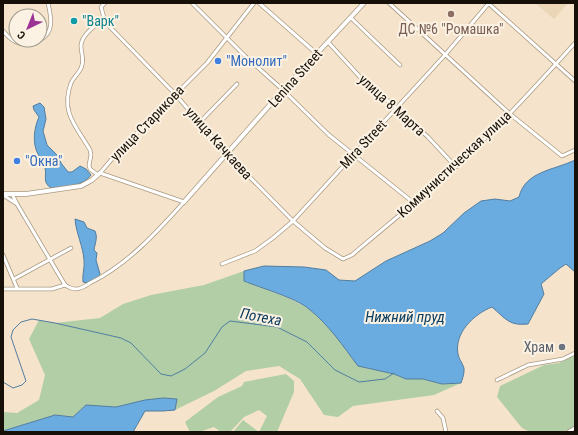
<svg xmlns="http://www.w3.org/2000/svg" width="578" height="435" font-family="'Roboto Condensed',sans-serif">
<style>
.built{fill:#ebd6b7}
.green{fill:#b1cea7}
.water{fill:#6bace0;stroke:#527d9f}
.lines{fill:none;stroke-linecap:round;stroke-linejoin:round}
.stream{stroke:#527d9f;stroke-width:1}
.street-casing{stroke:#aa9a83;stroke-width:4.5}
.secondary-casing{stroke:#aa9a83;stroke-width:5.5}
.street{stroke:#fff;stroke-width:3}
.secondary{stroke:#fff;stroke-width:4}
.education-dot{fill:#8d6e63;stroke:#fcf2e3;stroke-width:1.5}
.culture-dot{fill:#0f9aa8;stroke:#fcf2e3;stroke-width:1.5}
.shop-dot{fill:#3f7fe0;stroke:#fcf2e3;stroke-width:1.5}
.worship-dot{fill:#6b7280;stroke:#fcf2e3;stroke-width:1.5}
.labels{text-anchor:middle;stroke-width:4;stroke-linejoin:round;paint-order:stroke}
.culture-label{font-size:14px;fill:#0d838f;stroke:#fcf2e3;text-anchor:start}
.education-label{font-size:14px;fill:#785e54;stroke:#fcf2e3}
.shop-label{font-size:14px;fill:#366cbe;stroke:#fcf2e3;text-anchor:start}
.street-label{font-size:14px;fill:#161008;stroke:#fcf2e3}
.worship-label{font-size:14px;fill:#5b616d;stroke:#fcf2e3;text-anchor:end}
.water-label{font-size:15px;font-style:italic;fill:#0b3e61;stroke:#fcf2e3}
</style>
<rect width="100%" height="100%" fill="#f5e4cb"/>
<path class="built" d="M 535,3 L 568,3 L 554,19 Z"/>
<g class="green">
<path d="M 244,271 L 244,281 L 288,298 L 308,308 L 331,330 L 358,366 L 394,374 L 406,379 L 423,379 L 442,384 L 461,383 L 434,395 L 353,406 L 338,417 L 324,415 L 300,379 L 279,366 L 246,371 L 214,391 L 175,410 L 177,399 L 163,398 L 145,400 L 116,407 L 86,405 L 73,417 L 55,415 L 3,431 L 3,412 L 17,413 L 39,400 L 45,375 L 29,339 L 39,320 L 55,323 L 100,318 L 123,304 L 151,295 L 204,285 Z"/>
<path d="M 575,355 L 575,427 L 572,429 L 560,432 L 530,432 L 522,428 L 497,397 L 500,386 L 544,365 L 559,363 Z"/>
<path d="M 286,374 L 294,381 L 294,392 L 277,432 L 233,432 L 243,420 L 259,432 L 267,416 L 259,410 L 244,417 L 230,432 L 221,432 L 214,427 L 199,432 L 190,432 L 185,422 L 218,397 L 242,386 L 244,382 Z"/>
</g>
<g class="water">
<path d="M 40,103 L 44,107 L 46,119 L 43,131 L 47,145 L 58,156 L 61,163 L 68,172 L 72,172 L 80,166 L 86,169 L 91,175 C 83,187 64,186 51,188 C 42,182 47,176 45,168 C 44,163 40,159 38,154 C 32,143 34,128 39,117 L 34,110 L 33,106 Z"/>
<path d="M 575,160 L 575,272 L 566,264 L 560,268 L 541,284 L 544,294 L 528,324 C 509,326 506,319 492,307 C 474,314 454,333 458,354 C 459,360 465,366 464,371 C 464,375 462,380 461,383 L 442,384 L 423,379 L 406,379 L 394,374 L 358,366 C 343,346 329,325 309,309 C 296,298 261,288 244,281 L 244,271 L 264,266 L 304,267 L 326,270 L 339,280 L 355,281 L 386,261 L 430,241 L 443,233 L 464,213 L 481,201 L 495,199 L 510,201 L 519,197 C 525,171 555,170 575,160 Z"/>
<path d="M 75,219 L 84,222 L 87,228 L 95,231 C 98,238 95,243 94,250 L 97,253 L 96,260 L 100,274 L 98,277 L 87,283 L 83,282 C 82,275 85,267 84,260 C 83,246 76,233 75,219 Z"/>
<path d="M 163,398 L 177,399 L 175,410 L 163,411 L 145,411 L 133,432 L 3,432 L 3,431 L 55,415 L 73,417 L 86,405 L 116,407 L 145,400 Z"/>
</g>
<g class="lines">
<path class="stream" d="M 3,382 L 13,388 L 22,385 L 26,381 L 11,337 L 13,330 L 21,322 L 32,319 L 55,323 L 121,338 L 131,343 L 161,374 L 171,376 L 185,369 L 205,353 L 222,327 L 230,321 L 277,327 L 307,342 L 335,370 L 359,382 L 385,379 L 394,373"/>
<defs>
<g id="street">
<path d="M 105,3 L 101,7 L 104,18 L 109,26 L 175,94 L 227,154 L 293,221 L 325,248 L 343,259 L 352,255 C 386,226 421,198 454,168 C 497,129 536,86 575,43"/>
<path d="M 192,3 L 245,56 L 283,90 L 329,135 L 414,203"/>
<path d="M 259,3 L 317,54"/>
<path d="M 389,3 L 510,114 L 562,156 L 575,150"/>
<path d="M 488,3 L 575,81"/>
<path d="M 351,18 L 400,65"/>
<path d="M 3,31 C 16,46 22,46 39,40"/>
<path d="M 40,40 C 55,32 51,17 48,3"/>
<path d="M 328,42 L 360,77 L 396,108 L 428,137 L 456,167"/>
<path d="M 199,123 L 237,84"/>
<path d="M 98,175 L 90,169 L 89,165 L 91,155 L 90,150 C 77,127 60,113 71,83 C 74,76 81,72 82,65 C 84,59 81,52 81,46 C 81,35 96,25 104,18"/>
<path d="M 12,194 L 17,204 L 65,285"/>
<path d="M 3,195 L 17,204"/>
<path d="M 3,255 L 17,288"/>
<path d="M 222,264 L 255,251 L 273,238 L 293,221 L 445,55 L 489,3"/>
<path d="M 14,279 L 71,248"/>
<path d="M 65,285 C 68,287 72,289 76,289 C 81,289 87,285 90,283 C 127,265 157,232 184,202 L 100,173 L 117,153 L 207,63 L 254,3"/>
<path d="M 3,289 L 52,289 L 65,285"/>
<path d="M 497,380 L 528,365 L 563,359 L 575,353"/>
<path d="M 437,411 L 443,418 L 446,432"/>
<path d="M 568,432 L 575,428"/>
</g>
<g id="secondary">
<path d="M 3,194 L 26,194 L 81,186 L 92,180 L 100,173"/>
<path d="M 184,202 L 283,90 L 364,3"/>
</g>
</defs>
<use href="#street" class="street-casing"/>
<use href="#secondary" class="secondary-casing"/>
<use href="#street" class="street"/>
<use href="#secondary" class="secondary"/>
</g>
<circle class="education-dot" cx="451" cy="14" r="4"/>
<circle class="culture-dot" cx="74" cy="21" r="4"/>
<g class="shop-dot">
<circle cx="218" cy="61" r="4"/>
<circle cx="17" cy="161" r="4"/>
</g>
<circle class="worship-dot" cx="562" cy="347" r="4"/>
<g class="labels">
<g class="culture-label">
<text x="82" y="26">"Варк"</text>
</g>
<g class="education-label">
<text x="451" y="34">ДС №6 "Ромашка"</text>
</g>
<g class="shop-label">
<text x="226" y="66">"Монолит"</text>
<text x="25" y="166">"Окна"</text>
</g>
<g class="street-label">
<text transform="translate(295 78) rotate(-48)" y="5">Lenina Street</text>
<text transform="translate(392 105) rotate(42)" y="5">улица 8 Марта</text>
<text transform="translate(147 123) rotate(-46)" y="5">улица Старикова</text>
<text transform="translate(219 143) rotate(48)" y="5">улица Качкаева</text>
<text transform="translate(363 144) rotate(-47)" y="5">Mira Street</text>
<text transform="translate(454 164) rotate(-43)" y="5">Коммунистическая улица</text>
</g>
<g class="worship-label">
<text x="554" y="352">Храм</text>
</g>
<g class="water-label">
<text transform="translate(261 317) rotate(11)" y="5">Потеха</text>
<text x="405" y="322">Нижний пруд</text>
</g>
</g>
<rect width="578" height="435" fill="none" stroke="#161008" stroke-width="8"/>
<g transform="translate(28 28) rotate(223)"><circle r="19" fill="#fcf2e3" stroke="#a0988b"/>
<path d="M0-3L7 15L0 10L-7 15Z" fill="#9d3395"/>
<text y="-6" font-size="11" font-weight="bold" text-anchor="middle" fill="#161008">С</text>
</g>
</svg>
